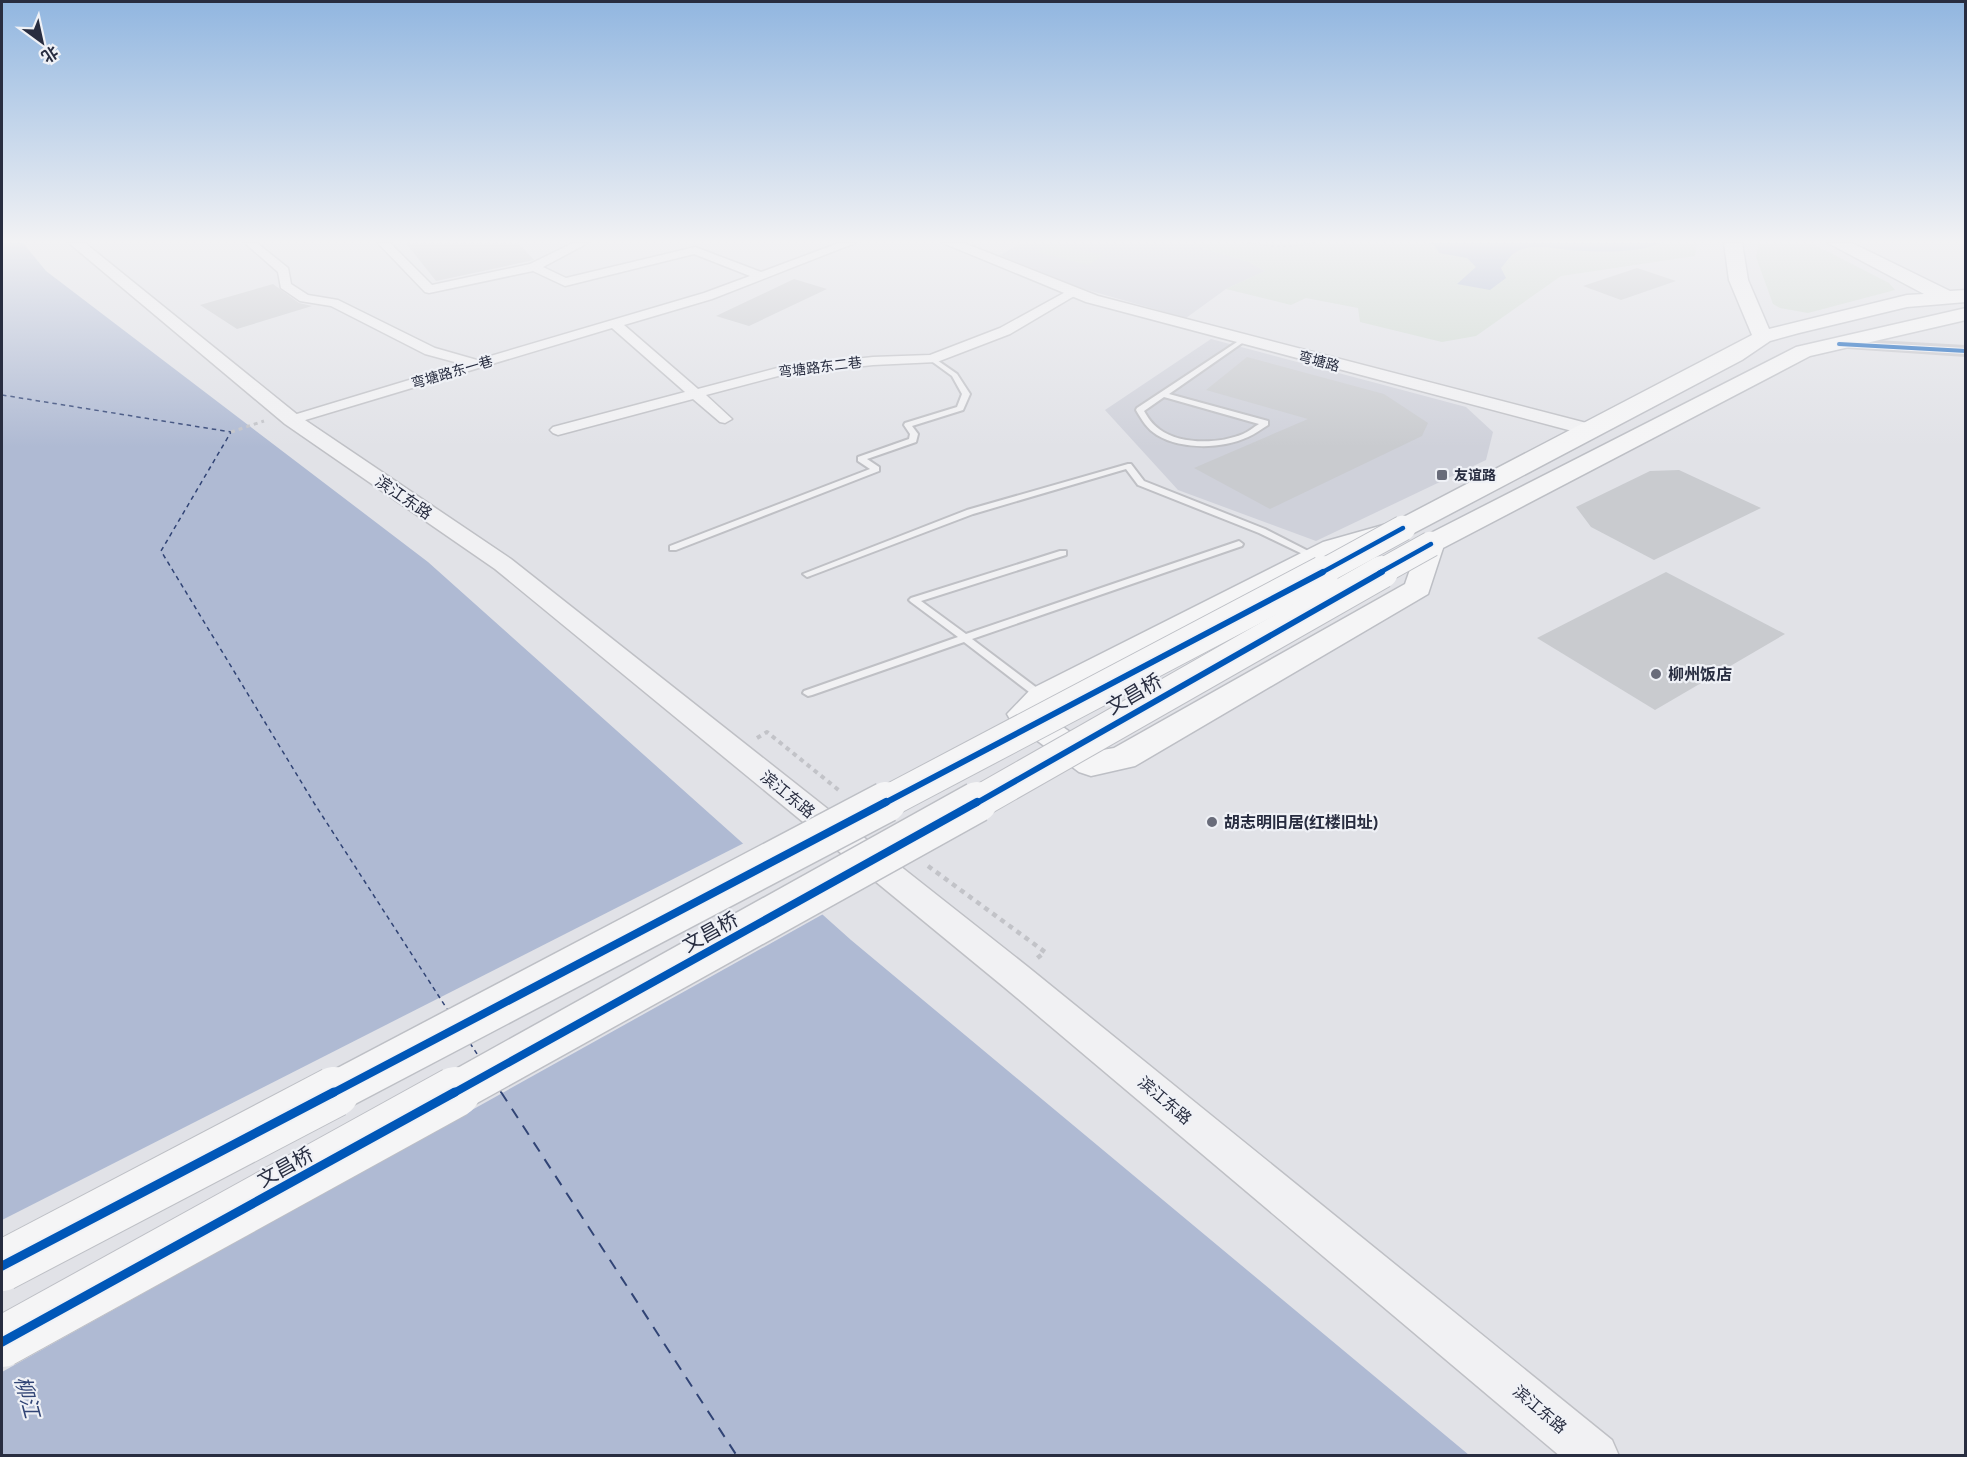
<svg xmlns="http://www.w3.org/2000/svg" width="1967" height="1457" font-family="'Varela Round','Noto Sans SC',sans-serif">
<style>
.built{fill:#cfd1da}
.green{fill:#d0dad2}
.water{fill:#afbad3}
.pier{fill:#e1e2e7}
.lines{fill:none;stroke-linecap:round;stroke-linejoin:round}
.ferry-far1{stroke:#314475;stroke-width:1.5;stroke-dasharray:4.5 4;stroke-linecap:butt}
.ferry{stroke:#314475;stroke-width:2;stroke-dasharray:11 9;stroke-linecap:butt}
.building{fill:#c9cbcf}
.service-casing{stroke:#bfc0c5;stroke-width:4}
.minor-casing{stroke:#bfc0c5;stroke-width:3}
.tertiary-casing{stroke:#bfc0c5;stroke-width:3}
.primary-casing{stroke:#bdbfc5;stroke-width:3}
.path-far3{stroke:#c2c3c8;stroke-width:2;stroke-dasharray:3 3;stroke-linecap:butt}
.path-far2{stroke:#c2c3c8;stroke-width:3;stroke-dasharray:4 4;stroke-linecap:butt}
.path-far1{stroke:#c2c3c8;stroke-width:4;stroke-dasharray:4.5 4.5;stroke-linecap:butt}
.path{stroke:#c2c3c8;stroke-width:4.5;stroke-dasharray:5 5;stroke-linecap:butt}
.service{fill:#f1f1f3;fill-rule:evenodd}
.minor{fill:#f1f1f3;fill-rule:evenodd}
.tertiary{fill:#f1f1f3;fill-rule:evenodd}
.secondary{fill:#c2c3c9;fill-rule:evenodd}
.primary{fill:#f5f5f6;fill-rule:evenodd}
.primary-bridge-far3-casing{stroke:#bdbfc5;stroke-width:27;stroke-linecap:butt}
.primary-bridge-far2-casing{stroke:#bdbfc5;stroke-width:34;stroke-linecap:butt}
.primary-bridge-far1-casing{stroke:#bdbfc5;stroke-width:43;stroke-linecap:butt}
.primary-bridge-casing{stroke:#bdbfc5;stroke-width:52;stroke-linecap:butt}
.primary-bridge-far3{stroke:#f5f5f6;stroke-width:25}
.primary-bridge-far2{stroke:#f5f5f6;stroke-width:32}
.primary-bridge-far1{stroke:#f5f5f6;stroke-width:40}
.primary-bridge{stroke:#f5f5f6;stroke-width:50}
.cycleway-far4-casing{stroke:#eff1f6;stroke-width:6}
.cycleway-far3-casing{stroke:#eff1f6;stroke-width:8}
.cycleway-far2-casing{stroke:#eff1f6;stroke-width:10}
.cycleway-far1-casing{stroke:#eff1f6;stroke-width:11}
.cycleway-casing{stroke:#eff1f6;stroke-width:13}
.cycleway-far4{stroke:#0057b8;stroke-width:4}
.cycleway-far3{stroke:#0057b8;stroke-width:4.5}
.cycleway-far2{stroke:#0057b8;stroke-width:6}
.cycleway-far1{stroke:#0057b8;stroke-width:8}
.cycleway{stroke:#0057b8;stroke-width:9}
.poi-dot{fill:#696c7a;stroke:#eff1f6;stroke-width:2}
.labels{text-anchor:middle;stroke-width:4.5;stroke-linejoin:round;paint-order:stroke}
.far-street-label{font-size:14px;fill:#282d40;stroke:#eff1f6}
.far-poi-label{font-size:14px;font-weight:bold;fill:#282d40;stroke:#eff1f6;text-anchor:start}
.street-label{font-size:16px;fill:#282d40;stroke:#eff1f6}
.poi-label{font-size:16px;font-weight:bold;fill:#282d40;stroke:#eff1f6;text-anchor:start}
.near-street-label{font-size:20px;fill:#282d40;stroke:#eff1f6}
.near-water-label{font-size:21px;font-style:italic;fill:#314475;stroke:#eff1f6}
</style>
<rect width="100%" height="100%" fill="#e1e2e7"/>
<g class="built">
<path d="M 1021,243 L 1186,243 L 1249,262 L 1265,271 L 1226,289 L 1186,318 L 1070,285 L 997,257 Z"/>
<path d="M 1211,339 L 1466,407 L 1493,432 L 1486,460 L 1316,541 L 1178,490 L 1105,410 Z"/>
</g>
<g class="green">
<path d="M 1186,243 L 1697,243 L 1695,256 L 1561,276 L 1476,336 L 1442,342 L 1360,322 L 1358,308 L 1306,298 L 1291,305 L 1226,289 L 1265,271 L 1249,262 Z"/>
<path d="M 1759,243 L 1811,243 L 1889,283 L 1895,290 L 1808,313 L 1780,308 L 1773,304 L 1756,257 Z"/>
<path d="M 1054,244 L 1104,255 L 1088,265 L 1037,252 Z"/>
</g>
<g class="water">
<path d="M 2,243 L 23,243 L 46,271 L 428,562 L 851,940 L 1469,1455 L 2,1456 Z"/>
<path d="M 1427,243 L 1661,243 C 1635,254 1596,252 1568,250 C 1550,248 1529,242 1513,254 C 1509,257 1505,264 1501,268 L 1506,278 L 1490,290 L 1457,284 L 1476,267 L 1467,258 L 1439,253 L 1434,245 Z"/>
</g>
<path class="pier" d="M 746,842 L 825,913 L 2,1372 L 2,1220 Z"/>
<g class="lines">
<g class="ferry-far1">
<path d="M 2,395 L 231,432 L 161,551 L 314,803 L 449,1012"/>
<path d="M 470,1043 L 479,1057"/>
<path d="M 499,1089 L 502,1094"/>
</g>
<path class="ferry" d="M 501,1092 L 737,1456"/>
</g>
<g class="building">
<path d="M 406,243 L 518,243 L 534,260 L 436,281 Z"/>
<path d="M 1637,268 L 1676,281 L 1621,300 L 1583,286 Z"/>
<path d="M 794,279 L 827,289 L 749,326 L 716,316 Z"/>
<path d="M 273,284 L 299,303 L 312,306 L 237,329 L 200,305 Z"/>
<path d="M 1247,357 L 1384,394 L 1428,423 L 1422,436 L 1270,509 L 1194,468 L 1308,419 L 1206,390 Z"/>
<path d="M 1679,470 L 1761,508 L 1654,560 L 1591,527 L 1576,507 L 1650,471 Z"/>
<path d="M 1666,572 L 1785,634 L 1655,710 L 1537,638 Z"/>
</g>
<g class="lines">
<defs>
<g id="service">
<path d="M 1240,340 L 1245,341 L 1169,394 L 1268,421 L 1268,425 C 1261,429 1255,434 1248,437 C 1222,449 1182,450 1157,435 C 1147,429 1142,420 1136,410 L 1137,408 ZM 1164,397 L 1259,424 C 1254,427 1248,432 1243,434 C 1219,444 1180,445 1159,429 C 1152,424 1148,418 1144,411 Z"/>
<path d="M 930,358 L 934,358 L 957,374 L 970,394 L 963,410 L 912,426 L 918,434 L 916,442 L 867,459 L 879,467 L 879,471 L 676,550 L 670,550 L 670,546 L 870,469 L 858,461 L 858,457 L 909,439 L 910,434 L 904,425 L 905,423 L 957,407 L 962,394 L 952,376 L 930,360 Z"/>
<path d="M 1128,464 L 1131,464 L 1144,481 L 1265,529 L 1320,557 L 1319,559 L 1313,559 L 1259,533 L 1138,485 L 1126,469 L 973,514 L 810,576 L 807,577 L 803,574 L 967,510 Z"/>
<path d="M 1239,541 L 1243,544 L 1242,546 L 972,639 L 1045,694 L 1046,696 L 1045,698 L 1037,698 L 964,642 L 812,695 L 808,696 L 803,693 L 804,691 L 958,637 L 911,602 L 909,600 L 911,598 L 1060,551 L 1066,551 L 1066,555 L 921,601 L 966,634 Z"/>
</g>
<path id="minor" d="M 245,243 L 257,243 L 288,268 L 291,284 L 308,295 L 338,300 L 435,348 L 477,360 L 704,293 L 750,276 L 694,254 L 565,286 L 533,271 L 429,293 L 425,292 L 378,243 L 390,243 L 432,285 L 530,264 L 573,243 L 588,243 L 543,267 L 566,278 L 695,247 L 761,272 L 839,243 L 855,243 L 712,299 L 624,325 L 698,389 L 781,367 L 873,357 L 930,355 L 1000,328 L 1071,289 L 1081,292 L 1010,334 L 937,362 L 873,365 L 782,375 L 706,395 L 732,419 L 725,423 L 720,422 L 693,399 L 558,435 L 553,433 L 550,430 L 553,427 L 685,392 L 612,328 L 292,424 L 287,423 L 285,420 L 287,417 L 462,364 L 425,354 L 331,306 L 300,301 L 281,288 L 278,272 Z"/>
<g id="tertiary">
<path d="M 69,243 L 85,243 L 299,416 L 511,559 L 1028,967 L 1612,1440 L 1619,1456 L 1560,1456 L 1004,987 L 495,569 L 285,424 Z"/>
<path d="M 943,243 L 964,243 L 1098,296 L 1598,426 L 1601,430 L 1591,436 L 1086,302 Z"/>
</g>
<path id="primary" d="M 1724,243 L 1742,243 L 1748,280 L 1769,329 L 1907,295 L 1924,294 L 1828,243 L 1852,243 L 1950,291 L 1966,290 L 1966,302 L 1907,307 L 1799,333 L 1770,341 L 1742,360 L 1412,534 L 1343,554 L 1053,703 L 1043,713 L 1097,751 L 1114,748 L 1405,584 L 1421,538 L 1796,347 L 1966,308 L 1966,320 L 1810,356 L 1443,548 L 1428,594 L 1135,766 L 1091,776 L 1079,772 L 1011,721 L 1007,714 L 1031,689 L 1323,542 L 1394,522 L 1752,335 L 1729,280 Z"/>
</defs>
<use href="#service" class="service-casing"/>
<use href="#minor" class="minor-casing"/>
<use href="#tertiary" class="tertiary-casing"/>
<use href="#primary" class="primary-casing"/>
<path class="path-far3" d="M 1247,243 L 1282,247 L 1318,243"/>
<path class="path-far2" d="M 231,432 L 264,421"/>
<path class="path-far1" d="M 757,738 L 767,732 L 841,792"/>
<path class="path" d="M 928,866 L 1045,952 L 1035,960"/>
<use href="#service" class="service"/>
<use href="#minor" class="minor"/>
<use href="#tertiary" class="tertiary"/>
<path class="secondary" d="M 1839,338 L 1966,345 L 1966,357 L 1832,348 L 1829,344 Z"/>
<use href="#primary" class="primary"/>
<defs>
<g id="primary-bridge-far3">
<path d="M 1321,573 L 1403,528"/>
<path d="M 1379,573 L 1431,544"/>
</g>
<g id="primary-bridge-far2">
<path d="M 883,804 L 1323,572"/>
<path d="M 975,804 L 1382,572"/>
</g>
<g id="primary-bridge-far1">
<path d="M 331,1094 L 886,802"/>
<path d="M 452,1094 L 977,802"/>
</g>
<g id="primary-bridge">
<path d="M 2,1266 L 334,1092"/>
<path d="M 2,1342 L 455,1092"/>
</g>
</defs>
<use href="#primary-bridge-far3" class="primary-bridge-far3-casing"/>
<use href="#primary-bridge-far2" class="primary-bridge-far2-casing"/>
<use href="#primary-bridge-far1" class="primary-bridge-far1-casing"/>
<use href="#primary-bridge" class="primary-bridge-casing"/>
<use href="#primary-bridge-far3" class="primary-bridge-far3"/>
<use href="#primary-bridge-far2" class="primary-bridge-far2"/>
<use href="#primary-bridge-far1" class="primary-bridge-far1"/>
<use href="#primary-bridge" class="primary-bridge"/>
<defs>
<path id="cycleway-far4" d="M 1839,344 L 1966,351"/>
<g id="cycleway-far3">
<path d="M 1321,573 L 1403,528"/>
<path d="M 1379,573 L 1431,544"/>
</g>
<g id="cycleway-far2">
<path d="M 883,804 L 1323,572"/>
<path d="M 975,804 L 1382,572"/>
</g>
<g id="cycleway-far1">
<path d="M 331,1094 L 886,802"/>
<path d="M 452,1094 L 977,802"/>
</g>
<g id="cycleway">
<path d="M 2,1266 L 334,1092"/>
<path d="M 2,1342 L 455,1092"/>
</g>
</defs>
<use href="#cycleway-far4" class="cycleway-far4-casing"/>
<use href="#cycleway-far3" class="cycleway-far3-casing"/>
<use href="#cycleway-far2" class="cycleway-far2-casing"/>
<use href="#cycleway-far1" class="cycleway-far1-casing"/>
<use href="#cycleway" class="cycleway-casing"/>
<use href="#cycleway-far4" class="cycleway-far4"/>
<use href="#cycleway-far3" class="cycleway-far3"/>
<use href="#cycleway-far2" class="cycleway-far2"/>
<use href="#cycleway-far1" class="cycleway-far1"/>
<use href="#cycleway" class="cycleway"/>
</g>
<linearGradient id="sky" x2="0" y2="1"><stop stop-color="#91b6e0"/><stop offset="0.54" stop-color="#f2f2f4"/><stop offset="1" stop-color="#f2f2f4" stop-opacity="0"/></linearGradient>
<rect width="1967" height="447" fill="url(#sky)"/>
<g class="poi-dot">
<rect x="1436" y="469" width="12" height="12" rx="3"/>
<circle cx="1656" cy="674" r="6"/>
<circle cx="1212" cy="822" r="6"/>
</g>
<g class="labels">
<g class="far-street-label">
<text transform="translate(1319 361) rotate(15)" y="5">弯塘路</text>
<text transform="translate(820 367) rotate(-7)" y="5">弯塘路东二巷</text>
<text transform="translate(452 372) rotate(-16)" y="5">弯塘路东一巷</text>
</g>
<g class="far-poi-label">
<text x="1454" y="480">友谊路</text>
</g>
<g class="street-label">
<text transform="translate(404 497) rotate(34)" y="6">滨江东路</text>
<text transform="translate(788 794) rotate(39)" y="6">滨江东路</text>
<text transform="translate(1165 1100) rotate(40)" y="6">滨江东路</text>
<text transform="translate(1540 1409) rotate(40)" y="6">滨江东路</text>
</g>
<g class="poi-label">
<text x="1668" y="680">柳州饭店</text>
<text x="1224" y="828">胡志明旧居(红楼旧址)</text>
</g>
<g class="near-street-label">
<text transform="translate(1134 694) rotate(-30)" y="7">文昌桥</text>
<text transform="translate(710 932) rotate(-29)" y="7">文昌桥</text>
<text transform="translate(285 1167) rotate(-29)" y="7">文昌桥</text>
</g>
<g class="near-water-label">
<text transform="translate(27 1397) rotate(75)" y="7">柳江</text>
</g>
</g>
<rect width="1967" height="1457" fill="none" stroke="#282d40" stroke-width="6"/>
<g transform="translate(42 42) rotate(147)" stroke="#eff1f6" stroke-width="4.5" paint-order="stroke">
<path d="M0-4.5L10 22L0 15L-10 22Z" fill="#282d40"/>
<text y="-9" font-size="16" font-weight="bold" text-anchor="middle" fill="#282d40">北</text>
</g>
</svg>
